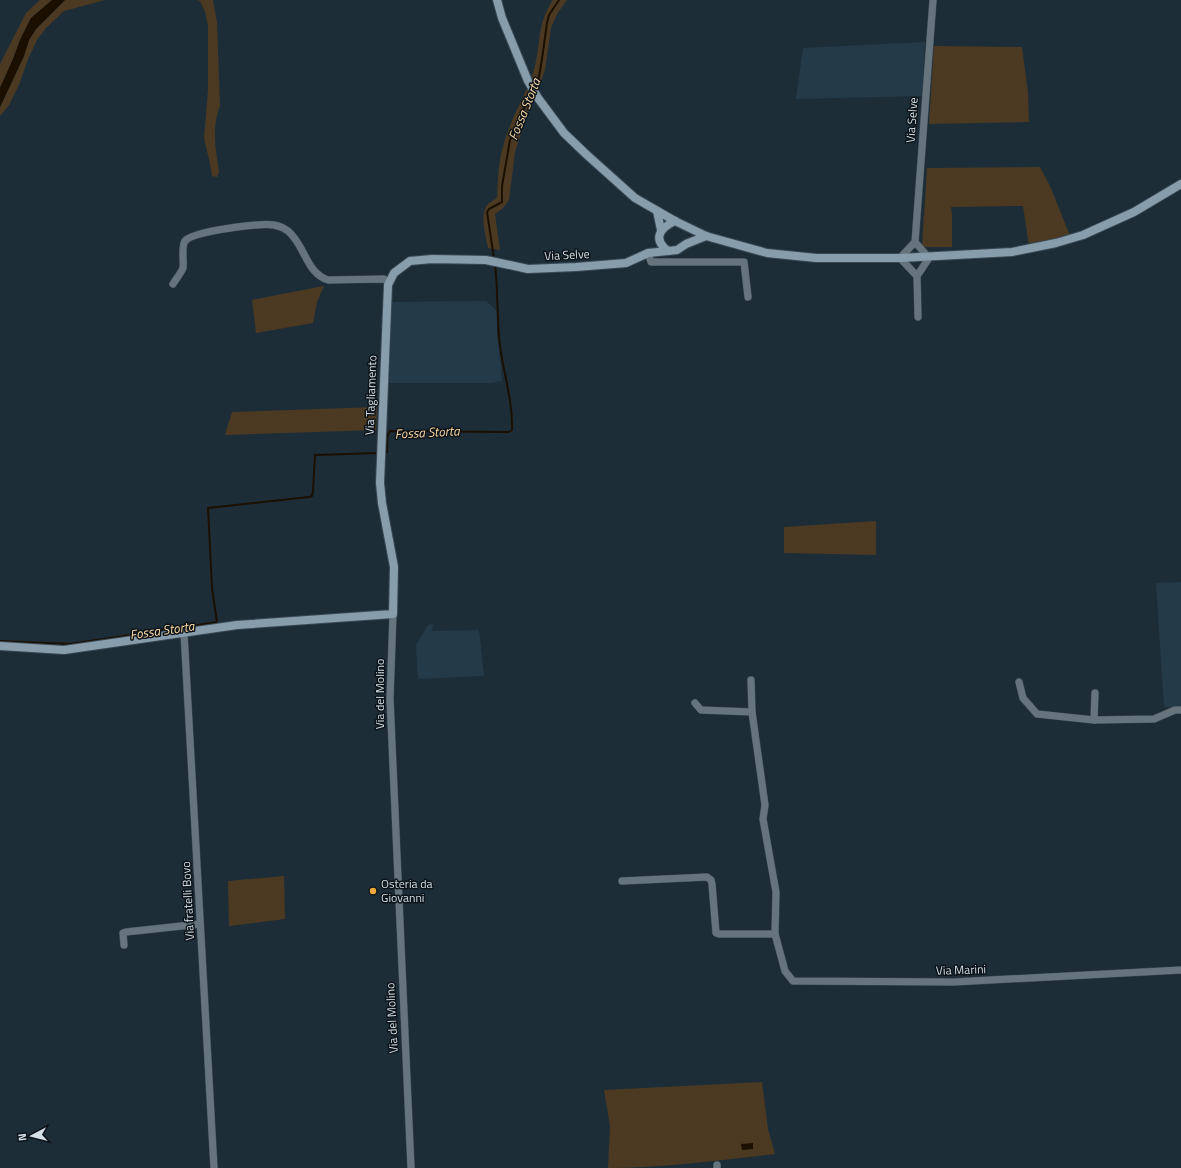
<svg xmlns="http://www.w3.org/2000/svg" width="1181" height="1168" font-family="'Titillium Web',sans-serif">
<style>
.built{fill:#243a49}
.green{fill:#4b3a21}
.water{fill:#1b0f00}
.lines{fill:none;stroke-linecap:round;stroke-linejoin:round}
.stream{stroke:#1b0f00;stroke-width:2}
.street-casing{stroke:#3a4954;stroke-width:8}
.secondary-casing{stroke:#3a4954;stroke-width:10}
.street{stroke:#66747d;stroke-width:7}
.secondary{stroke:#879dac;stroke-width:8}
.poi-dot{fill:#eca93a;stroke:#0d1419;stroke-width:1.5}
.labels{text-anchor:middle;stroke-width:3;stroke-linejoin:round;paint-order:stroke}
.street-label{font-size:12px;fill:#d5dfe6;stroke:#0d1419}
.poi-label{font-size:12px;fill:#d5dfe6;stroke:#0d1419;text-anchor:start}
.water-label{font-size:13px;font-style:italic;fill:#fed9a4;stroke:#0d1419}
</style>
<rect width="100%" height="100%" fill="#1d2d38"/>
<g class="built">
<path d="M 925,42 L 922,96 L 796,99 L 803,48 Z"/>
<path d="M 486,301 L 499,313 L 497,332 L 502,381 L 490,383 L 389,383 L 392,302 Z"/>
<path d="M 1181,582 L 1181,707 L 1164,707 L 1156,583 Z"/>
<path d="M 433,624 L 432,631 L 479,630 L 484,676 L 418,679 L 416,645 L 428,625 Z"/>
</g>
<g class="green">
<path d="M 40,0 L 52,0 L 31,18 L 20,40 L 13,59 L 0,88 L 0,64 L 26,13 Z"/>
<path d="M 65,0 L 105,0 L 64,11 L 46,28 L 37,40 L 28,59 L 19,85 L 9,105 L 0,116 L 0,107 L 24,56 L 29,40 L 36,29 Z"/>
<path d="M 197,0 L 213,0 L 217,23 L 220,106 C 211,129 216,149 219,172 L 217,177 L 212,176 L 210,164 L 204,138 L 208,90 L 208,26 L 205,12 L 200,1 Z"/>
<path d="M 553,0 L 567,0 L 557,14 L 551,28 L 545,70 L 538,89 L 528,112 L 515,152 L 509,200 L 503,208 L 495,214 L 500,250 L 488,248 C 486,238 481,219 485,209 C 487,204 492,201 497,198 C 498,182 498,163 503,147 C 509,122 523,100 532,76 C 542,48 535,26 553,0 Z"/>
<path d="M 934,46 L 1022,47 L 1028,92 L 1029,122 L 929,124 Z"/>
<path d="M 1040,167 L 1050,186 L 1071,238 L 1029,246 L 1023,206 L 951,207 L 952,214 L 952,247 L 922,247 L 927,168 Z"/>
<path d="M 324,286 L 317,302 L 313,323 L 256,333 L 252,300 Z"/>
<path d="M 377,407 L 376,430 L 225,435 L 232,412 Z"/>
<path d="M 876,521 L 876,555 L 784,553 L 784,527 Z"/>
<path d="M 284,876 L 285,919 L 229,926 L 228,881 Z"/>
<path d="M 762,1082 L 768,1129 L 775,1154 C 720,1160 664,1168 608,1168 L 610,1126 L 604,1090 Z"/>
</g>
<g class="water">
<path d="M 52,0 L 65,0 L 36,29 L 29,40 L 24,56 L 0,107 L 0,88 L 13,59 L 20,40 L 31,18 Z"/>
<path d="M 753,1143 L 753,1149 L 742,1150 L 741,1144 Z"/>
</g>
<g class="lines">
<g class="stream">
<path d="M 534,87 L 539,77 L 542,59 L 547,23 L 549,15 L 559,0"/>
<path d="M 494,258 L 487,212 L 489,209 L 502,202 L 502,186 L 510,140 L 531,93"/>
<path d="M 384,453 L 387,452 C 388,445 385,437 390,431 L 509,432 L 512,430 C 513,399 502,369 499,338 C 497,314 498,289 495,265"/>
<path d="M 0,641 L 70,644 L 217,622 L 212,588 L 208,508 L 309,497 L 312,496 L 313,491 L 315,455 L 379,453"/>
</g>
<defs>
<g id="street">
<path d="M 915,242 L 929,258 L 917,276 L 918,317"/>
<path d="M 648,253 L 651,262 L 744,262 L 748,297"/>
<path d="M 917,276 L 900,258 L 915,242 L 933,0"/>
<path d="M 173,284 C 176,279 181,273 183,268 C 184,261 181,246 185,241 C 193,231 260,223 274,225 C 279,226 284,228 288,231 C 305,245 306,273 328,280 L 384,279 L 389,282"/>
<path d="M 393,614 L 390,699 L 411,1168"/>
<path d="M 184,633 L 214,1168"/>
<path d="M 751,680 L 752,712 L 765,805 L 763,819 L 776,892 L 775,934 L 785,971 L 793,981 L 954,982 L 1181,970"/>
<path d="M 1019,682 L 1023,698 L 1037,714 L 1094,720 L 1154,719 L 1175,710 L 1181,710"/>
<path d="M 695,703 L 701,710 L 752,712"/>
<path d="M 1094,720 L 1095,693"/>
<path d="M 622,881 L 707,877 L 711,880 L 712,884 L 716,933 L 719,934 L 775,934"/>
<path d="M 124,945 L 123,933 L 126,932 L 200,924"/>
<path d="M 717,1165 L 717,1168"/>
</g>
<g id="secondary">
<path d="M 497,0 L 502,18 L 528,81 L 538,98 L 564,133 L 587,155 L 635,198 L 675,221 L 706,236 L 767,253 L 816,258 L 900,258 L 1012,252 L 1056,243 L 1083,235 L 1134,212 L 1181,184"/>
<path d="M 657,211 L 661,230"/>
<path d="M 675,221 C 660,228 652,239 668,251 L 677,250 L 686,244 L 706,236"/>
<path d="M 0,646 L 64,650 L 237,625 L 393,614 L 394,567 L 382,503 L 380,483 L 388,285 L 394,273 L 410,261 L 432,259 L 486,260 L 528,269 L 576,267 L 626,263 L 648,253 L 668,251"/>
</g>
</defs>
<use href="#street" class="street-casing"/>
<use href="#secondary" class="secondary-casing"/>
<use href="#street" class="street"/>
<use href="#secondary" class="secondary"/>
</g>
<circle class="poi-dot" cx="373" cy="891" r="4"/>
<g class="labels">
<g class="street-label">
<text transform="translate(912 120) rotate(-86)" y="4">Via Selve</text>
<text transform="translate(567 255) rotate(-3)" y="4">Via Selve</text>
<text transform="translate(371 395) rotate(-88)" y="4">Via Tagliamento</text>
<text transform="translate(380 694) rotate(-90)" y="4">Via del Molino</text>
<text transform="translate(188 901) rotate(-93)" y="4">Via fratelli Bovo</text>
<text transform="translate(961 970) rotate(-2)" y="4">Via Marini</text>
<text transform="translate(392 1018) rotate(-93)" y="4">Via del Molino</text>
</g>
<g class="poi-label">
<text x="381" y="888">Osteria da<tspan x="381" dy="14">Giovanni</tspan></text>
</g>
<g class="water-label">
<text transform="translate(524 109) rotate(-68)" y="5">Fossa Storta</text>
<text transform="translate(427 432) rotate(-3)" y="5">Fossa Storta</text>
<text transform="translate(162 630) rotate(-8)" y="5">Fossa Storta</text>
</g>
</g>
<g transform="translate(32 1136) rotate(263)" stroke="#0d1419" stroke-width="3" paint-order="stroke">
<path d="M0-3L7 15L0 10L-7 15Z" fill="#d5dfe6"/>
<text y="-6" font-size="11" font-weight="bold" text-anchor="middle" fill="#d5dfe6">N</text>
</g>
</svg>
